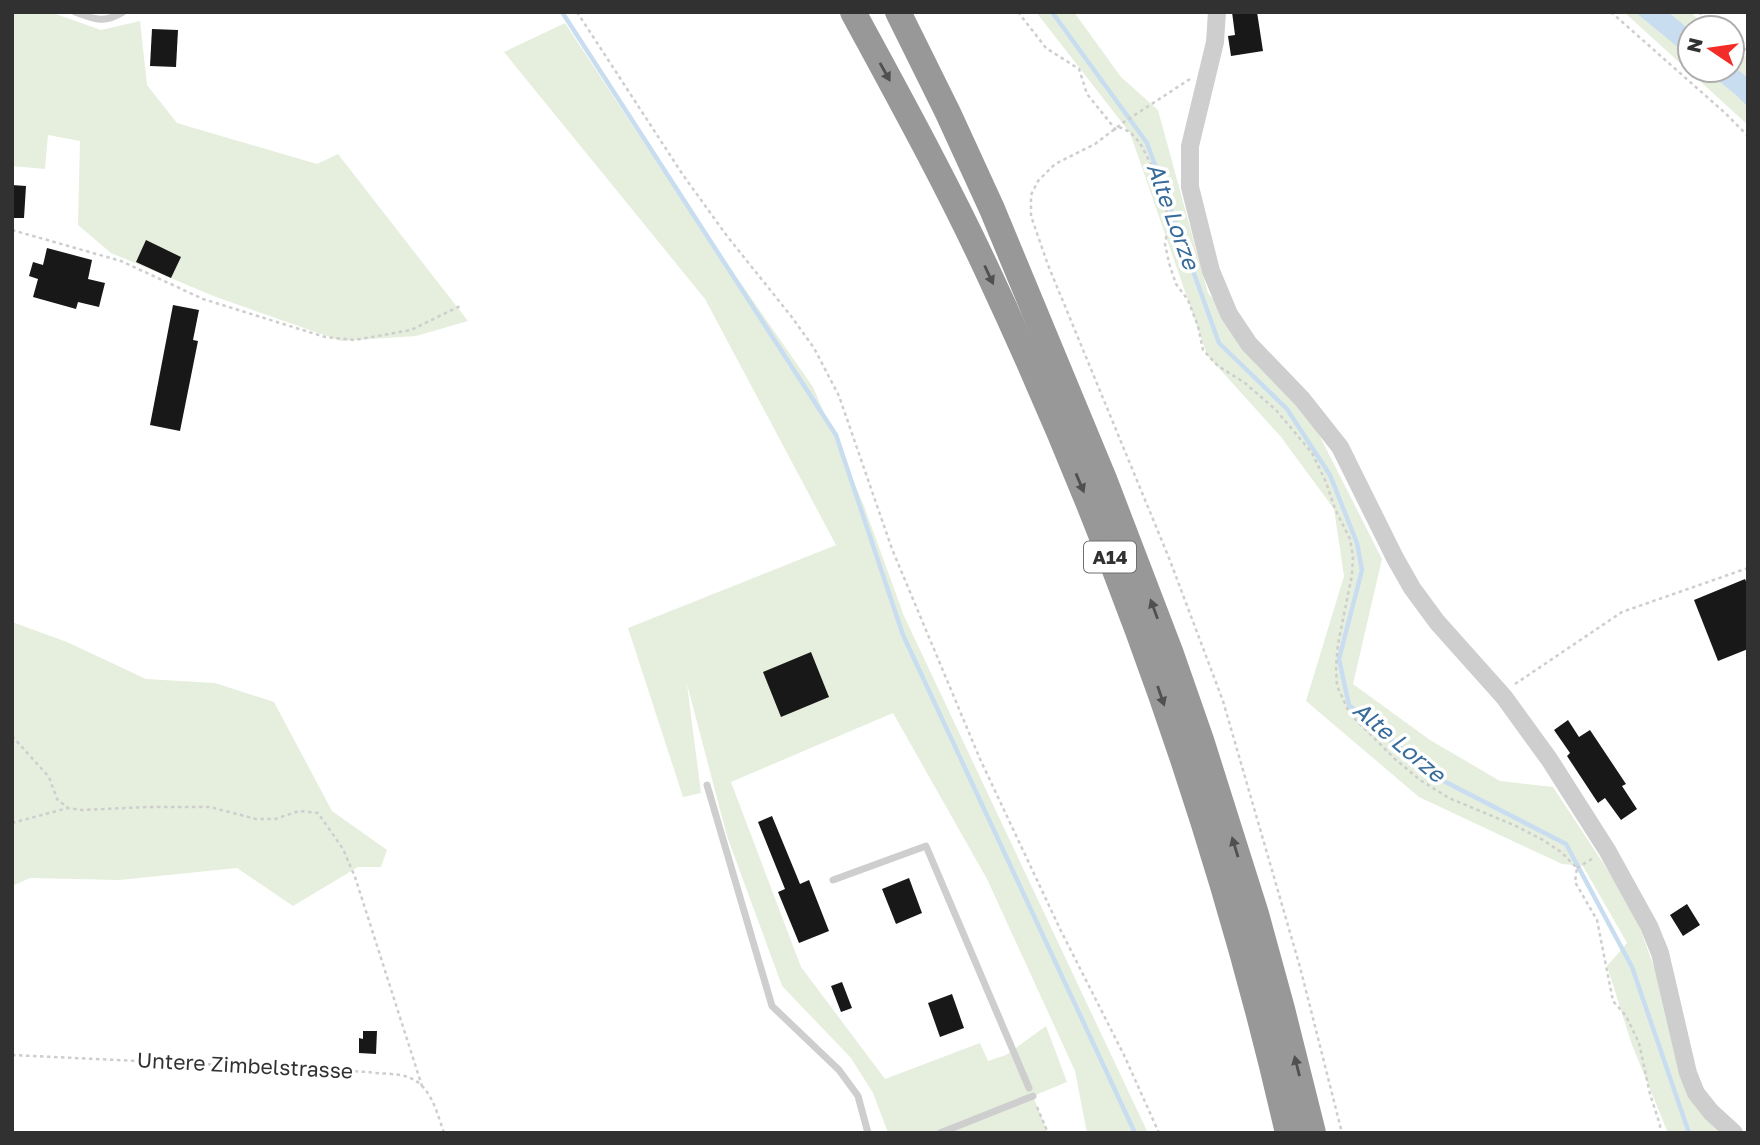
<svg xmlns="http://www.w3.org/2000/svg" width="1760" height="1145" font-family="'Golos Text',sans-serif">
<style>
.green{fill:#e6efde}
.water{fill:#c9ddf0}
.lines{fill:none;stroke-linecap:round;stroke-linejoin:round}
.stream{stroke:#c9ddf0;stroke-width:4.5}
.building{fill:#181818}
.path{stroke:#cecece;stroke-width:2.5;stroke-dasharray:3.5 3.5;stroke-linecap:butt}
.service{stroke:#cecece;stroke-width:7}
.tertiary{stroke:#cecece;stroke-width:18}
.motorway{stroke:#989898;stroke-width:26}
.oneway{fill:#505050}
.labels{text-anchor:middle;stroke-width:7;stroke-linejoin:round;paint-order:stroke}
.shield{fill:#fff;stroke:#6f6f6f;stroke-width:2}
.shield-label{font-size:19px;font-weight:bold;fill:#313131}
.street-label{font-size:21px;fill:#313131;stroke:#fff}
.water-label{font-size:23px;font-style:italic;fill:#376b9b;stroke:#fff}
</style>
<rect width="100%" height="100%" fill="#fff"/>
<g class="green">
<path d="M 12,12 L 50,12 L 101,30 L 140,21 L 147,85 L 177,123 L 317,164 L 338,154 L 468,321 L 416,336 L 341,341 L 216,297 L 111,253 L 78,225 L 80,141 L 48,135 L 45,169 L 12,166 Z"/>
<path d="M 1036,12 L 1074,12 L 1121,77 L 1158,110 L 1208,293 L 1304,405 L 1382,559 L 1353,684 L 1430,740 L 1500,781 L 1553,787 L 1632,907 L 1677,1029 L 1689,1095 L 1730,1133 L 1668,1133 L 1632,1045 L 1607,966 L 1627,943 L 1583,866 L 1562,864 L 1419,797 L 1306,701 L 1344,576 L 1334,509 L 1281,437 L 1207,355 L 1130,133 Z"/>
<path d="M 1624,12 L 1690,12 L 1709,28 L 1690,28 L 1690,70 L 1732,70 L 1732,46 L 1748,59 L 1748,125 Z"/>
<path d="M 565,23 L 658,164 L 813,387 L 864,506 L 904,616 L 1148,1133 L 1087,1133 L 1075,1071 L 987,879 L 893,713 L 731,782 L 801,967 L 885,1079 L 980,1043 L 988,1061 L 1006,1055 L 1046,1026 L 1067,1082 L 1033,1096 L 1048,1133 L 888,1133 L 873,1093 L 851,1058 L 782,986 L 727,836 L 687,684 L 701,793 L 683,797 L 628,628 L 836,545 L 705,299 L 504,52 Z"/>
<path d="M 12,622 L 67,642 L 146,679 L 215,683 L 274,702 L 332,811 L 387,850 L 381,867 L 358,867 L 293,906 L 237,868 L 119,880 L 30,878 L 12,886 Z"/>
</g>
<g class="water">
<path d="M 1635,12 L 1668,12 L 1690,30 L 1690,57 Z"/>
<path d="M 1732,65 L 1748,78 L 1748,107 L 1735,94 L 1705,70 L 1732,70 Z"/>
</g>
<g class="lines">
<g class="stream">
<path d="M 562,12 L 836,435 L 903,635 L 1135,1133"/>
<path d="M 1052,12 L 1147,143 L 1219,343 L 1287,409 L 1330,475 L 1357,543 L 1362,570 L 1339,659 L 1349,705 L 1434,776 L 1566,844 L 1632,967 L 1689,1133"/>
</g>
</g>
<g class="building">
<path d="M 1232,12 L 1257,12 L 1263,51 L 1231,56 L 1228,36 L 1235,35 Z"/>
<path d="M 152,29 L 178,30 L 176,67 L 150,66 Z"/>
<path d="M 12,185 L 26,186 L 24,218 L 12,218 Z"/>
<path d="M 146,240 L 181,257 L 171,278 L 136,262 Z"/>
<path d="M 47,248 L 92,260 L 88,279 L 105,283 L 99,307 L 78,302 L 76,309 L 33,297 L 38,279 L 29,276 L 33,262 L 43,265 Z"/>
<path d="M 173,305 L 199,310 L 193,340 L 198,341 L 180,431 L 150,425 Z"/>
<path d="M 1745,579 L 1748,586 L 1748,649 L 1718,661 L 1694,600 Z"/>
<path d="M 811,652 L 829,697 L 781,717 L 763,672 Z"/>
<path d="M 1568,720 L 1579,737 L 1590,730 L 1626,784 L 1622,786 L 1637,809 L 1621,820 L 1605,798 L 1598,803 L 1567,756 L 1570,753 L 1554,730 Z"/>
<path d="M 772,816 L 800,884 L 809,880 L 829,931 L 799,943 L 778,892 L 785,889 L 758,822 Z"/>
<path d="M 909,878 L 922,913 L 896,924 L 882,889 Z"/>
<path d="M 1687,904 L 1700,925 L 1683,936 L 1670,915 Z"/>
<path d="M 842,982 L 852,1008 L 841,1012 L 831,986 Z"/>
<path d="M 952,994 L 964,1028 L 940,1037 L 928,1003 Z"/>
<path d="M 363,1031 L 377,1031 L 376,1054 L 359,1053 L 359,1038 L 363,1039 Z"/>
</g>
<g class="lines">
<g class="path">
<path d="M 577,12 L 683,175 L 727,236 L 791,316 L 814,348 L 839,396 L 892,549 L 980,759 L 1061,931 L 1124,1055 L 1159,1133"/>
<path d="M 1018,12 L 1046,48 L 1079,69 L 1087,94 L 1116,130"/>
<path d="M 1611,12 L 1724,112 L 1748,136"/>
<path d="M 1699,12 L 1719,28"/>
<path d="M 1732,39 L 1748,52"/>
<path d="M 1190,79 L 1124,122 L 1095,144 L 1055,164 L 1038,181 L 1031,195 L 1031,216 L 1048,265 L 1169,558 L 1223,701 L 1300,967 L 1342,1133"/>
<path d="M 1119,127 L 1130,132 L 1140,143 L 1158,178 L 1169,221 L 1165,244 L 1169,263 L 1176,284 L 1188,300 L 1198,326 L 1203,350 L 1218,366 L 1245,383 L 1276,410 L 1312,453 L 1326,482 L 1335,509 L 1350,539 L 1353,557 L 1352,575 L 1338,644 L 1336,666 L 1337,686 L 1350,714 L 1395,759 L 1420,780 L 1449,798 L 1516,826 L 1543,840 L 1561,852 L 1577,868 L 1575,882 L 1597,920 L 1613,1001 L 1626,1016 L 1639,1043 L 1650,1094 L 1660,1125 L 1660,1133"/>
<path d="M 12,230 L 121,261 L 203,299 L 325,337 L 355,340 L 411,330 L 460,306"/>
<path d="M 1515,684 L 1622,612 L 1748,568"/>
<path d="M 12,736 L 49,777 L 57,799 L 68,808 L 82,810 L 148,807 L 210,807 L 256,819 L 275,819 L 299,811 L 318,813 L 343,849 L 355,877 L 422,1086"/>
<path d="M 12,823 L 68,808"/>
<path d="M 1577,868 L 1595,857"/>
<path d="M 12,1055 L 368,1072 C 379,1074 397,1073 408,1077 C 431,1085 437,1113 444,1133"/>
<path d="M 1037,1107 L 1048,1133"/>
</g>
<g class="service">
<path d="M 75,12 C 94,19 104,24 123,12"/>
<path d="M 707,785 L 772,1006 L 839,1070 L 858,1096 L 868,1133"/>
<path d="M 833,880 L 926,846 L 1029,1088"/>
<path d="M 940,1133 L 1033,1096"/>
</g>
<path class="tertiary" d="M 1217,12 L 1215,42 L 1190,146 L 1190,187 L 1211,271 L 1229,314 L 1249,344 L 1302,399 L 1340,447 L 1395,558 L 1412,588 L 1437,622 L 1504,697 L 1549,759 L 1607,850 L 1649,926 L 1660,953 L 1688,1073 L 1696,1093 L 1711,1112 L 1734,1133"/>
<g class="motorway">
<path d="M 853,12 C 899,97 946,182 987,270 C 1116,546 1220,835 1288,1133"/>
<path d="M 898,12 L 948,113 L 992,209 L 1104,479 L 1171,654 L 1201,740 L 1256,914 L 1282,1009 L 1313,1133"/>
</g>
</g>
<defs><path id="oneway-solid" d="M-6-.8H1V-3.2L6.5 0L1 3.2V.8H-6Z" transform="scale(1.75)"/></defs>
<g class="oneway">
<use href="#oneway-solid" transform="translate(885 72) rotate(61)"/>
<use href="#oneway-solid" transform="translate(989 275) rotate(65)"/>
<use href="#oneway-solid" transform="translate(1080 483) rotate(67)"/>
<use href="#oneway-solid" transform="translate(1154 609) rotate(-110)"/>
<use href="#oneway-solid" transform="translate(1161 696) rotate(71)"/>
<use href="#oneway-solid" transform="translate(1235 847) rotate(-107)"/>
<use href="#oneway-solid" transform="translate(1297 1066) rotate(-104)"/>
</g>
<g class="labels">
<rect class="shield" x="1084" y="541.5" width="52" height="31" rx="5"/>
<g class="shield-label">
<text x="1110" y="564">A14</text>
</g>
<g class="street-label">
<text transform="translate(245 1066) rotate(3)" y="7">Untere Zimbelstrasse</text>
</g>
<g class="water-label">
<text transform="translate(1173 216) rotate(70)" y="8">Alte Lorze</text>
<text transform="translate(1399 742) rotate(40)" y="8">Alte Lorze</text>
</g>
</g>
<rect width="1760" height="1145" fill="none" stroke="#313131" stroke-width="28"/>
<g transform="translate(1711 49) rotate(283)"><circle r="33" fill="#ffffff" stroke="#adadad" stroke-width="2"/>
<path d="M0-5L12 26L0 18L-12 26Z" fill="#f42c27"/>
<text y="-10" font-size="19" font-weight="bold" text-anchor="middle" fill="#313131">N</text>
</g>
</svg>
